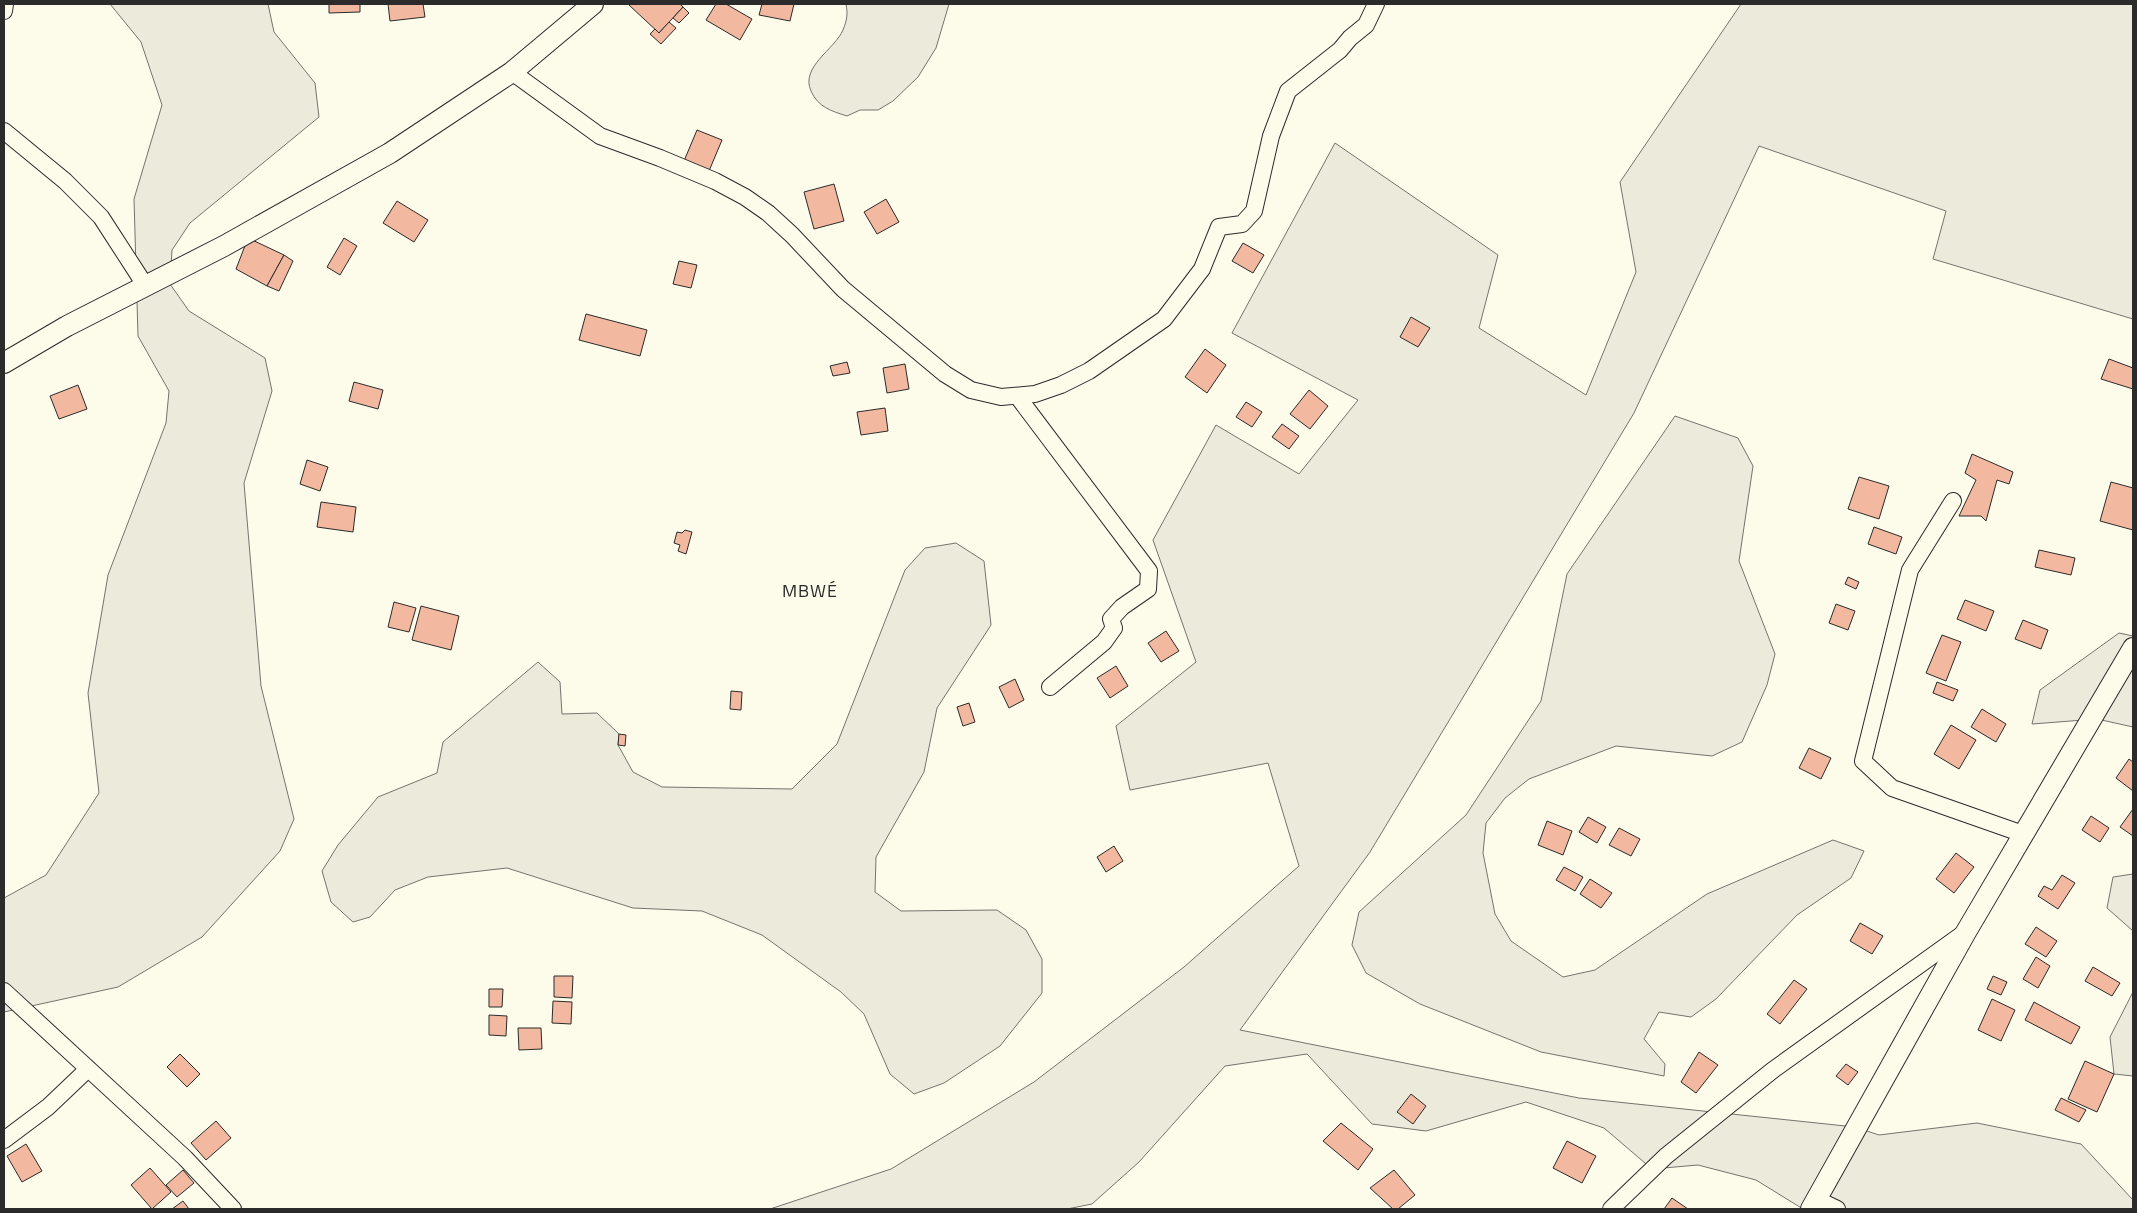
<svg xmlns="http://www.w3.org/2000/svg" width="2137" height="1213" font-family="'Titillium Web',sans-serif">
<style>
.green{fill:#ecebdb;stroke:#74746e}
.building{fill:#f2b8a0;stroke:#2b2b2b}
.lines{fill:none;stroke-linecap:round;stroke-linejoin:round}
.minor-casing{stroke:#2b2b2b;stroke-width:18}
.tertiary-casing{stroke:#2b2b2b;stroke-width:22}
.minor{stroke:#fdfbea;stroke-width:16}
.tertiary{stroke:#fdfbea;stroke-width:20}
.labels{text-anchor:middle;stroke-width:4;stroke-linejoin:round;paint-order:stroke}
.quarter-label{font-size:18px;letter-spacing:1px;fill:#2b2b2b;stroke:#fdfbea}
</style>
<rect width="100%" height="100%" fill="#fdfbea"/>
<g class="green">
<path d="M 110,4 L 268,4 L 274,32 L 315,83 L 319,117 L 190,223 L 172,250 L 170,284 L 189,311 L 265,358 L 272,391 L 244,483 L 261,686 L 294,819 L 280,851 L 202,937 L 118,987 L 4,1012 L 4,898 L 46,875 L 99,793 L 88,693 L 108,575 L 166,423 L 169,391 L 138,336 L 134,199 L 162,105 L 141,42 Z"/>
<path d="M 846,4 L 949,4 L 936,48 L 918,77 L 893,101 L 878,110 L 860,110 L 847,116 C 831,111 818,107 811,91 C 800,67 835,49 843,30 C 847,20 848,14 846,4 Z"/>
<path d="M 1741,4 L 2133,4 L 2133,319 L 1933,259 L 1946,211 L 1759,146 L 1634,413 L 1370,852 L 1240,1030 L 1579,1098 L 1855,1127 L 1879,1135 L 1977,1123 L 2081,1144 L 2133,1200 L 2133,1209 L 1803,1209 L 1756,1180 L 1698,1165 L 1652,1169 L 1604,1128 L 1526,1102 L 1426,1131 L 1372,1124 L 1307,1054 L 1225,1066 L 1139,1162 L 1092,1204 L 1067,1209 L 770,1209 L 891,1169 L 1034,1082 L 1184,967 L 1299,866 L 1268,763 L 1130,790 L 1116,726 L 1196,662 L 1153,540 L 1216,425 L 1299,474 L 1358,400 L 1232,333 L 1335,143 L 1498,255 L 1479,328 L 1586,395 L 1636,272 L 1620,182 Z"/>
<path d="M 1675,416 L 1738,438 L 1753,466 L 1739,561 L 1775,654 L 1767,685 L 1742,742 L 1712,756 L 1616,746 L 1529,779 L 1505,798 L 1486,823 L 1483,853 L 1495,914 L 1511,941 L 1563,977 L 1595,970 L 1707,894 L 1833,840 L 1864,851 L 1851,878 L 1797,915 L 1716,999 L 1691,1017 L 1659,1012 L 1644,1039 L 1665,1064 L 1664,1076 L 1541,1052 L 1420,1004 L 1366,973 L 1352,945 L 1359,912 L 1466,815 L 1541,701 L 1567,574 Z"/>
<path d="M 956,543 L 984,561 L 991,625 L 937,708 L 924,772 L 876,857 L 875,892 L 901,911 L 997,910 L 1026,930 L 1042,959 L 1042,993 L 1000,1046 L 944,1083 L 914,1094 L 890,1074 L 864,1014 L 841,992 L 762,935 L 702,911 L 633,908 L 507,868 L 428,877 L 395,890 L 370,917 L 353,922 L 331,902 L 322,871 L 338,845 L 378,797 L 437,773 L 443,742 L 538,662 L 560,682 L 562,714 L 597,713 L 619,734 L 618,745 L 633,772 L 662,787 L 792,789 L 837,744 L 905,570 L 925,548 Z"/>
<path d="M 2119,633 L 2133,636 L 2133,727 L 2097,719 L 2032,724 L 2040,690 Z"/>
<path d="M 2133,874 L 2133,931 L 2107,908 L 2113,877 Z"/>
<path d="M 2133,992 L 2133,1076 L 2114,1074 L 2110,1037 Z"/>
</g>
<g class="building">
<path d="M 329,4 L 360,4 L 360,12 L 329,13 Z"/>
<path d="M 388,4 L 423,4 L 425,17 L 390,21 Z"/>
<path d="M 631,4 L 680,4 L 683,7 L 659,33 L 629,5 Z"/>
<path d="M 716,4 L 726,4 L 752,19 L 740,40 L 706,20 Z"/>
<path d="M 762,4 L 794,4 L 790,21 L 759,15 Z"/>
<path d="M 683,7 L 689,13 L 679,23 L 673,18 Z"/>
<path d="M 669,22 L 676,28 L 661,44 L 650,34 L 655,29 L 659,33 Z"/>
<path d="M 697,130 L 722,140 L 709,171 L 684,161 Z"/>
<path d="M 834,184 L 844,221 L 814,229 L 804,192 Z"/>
<path d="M 886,199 L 899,222 L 877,234 L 864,212 Z"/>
<path d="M 397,201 L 428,220 L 414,242 L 383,223 Z"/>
<path d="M 248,238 L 284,255 L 267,286 L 236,269 Z"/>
<path d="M 344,238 L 357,246 L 340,275 L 327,267 Z"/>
<path d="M 1243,243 L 1264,255 L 1253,273 L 1232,261 Z"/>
<path d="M 284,255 L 293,261 L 279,291 L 267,286 Z"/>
<path d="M 679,261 L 697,265 L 691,288 L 673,284 Z"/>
<path d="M 586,314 L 647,330 L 640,356 L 579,340 Z"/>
<path d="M 1411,317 L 1430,328 L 1418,347 L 1400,337 Z"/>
<path d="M 1205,349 L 1226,365 L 1207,393 L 1185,377 Z"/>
<path d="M 2109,359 L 2133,368 L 2133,389 L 2101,379 Z"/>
<path d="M 847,362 L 850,373 L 833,376 L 830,366 Z"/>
<path d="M 905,364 L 909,389 L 887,393 L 883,368 Z"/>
<path d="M 354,382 L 383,390 L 378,409 L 349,401 Z"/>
<path d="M 78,385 L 87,409 L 59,419 L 50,396 Z"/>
<path d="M 1309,390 L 1328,406 L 1310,429 L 1290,414 Z"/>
<path d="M 1246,402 L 1262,412 L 1252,427 L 1236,417 Z"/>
<path d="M 885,408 L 888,431 L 861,435 L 857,412 Z"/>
<path d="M 1282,424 L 1299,436 L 1289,449 L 1272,437 Z"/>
<path d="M 1972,454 L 2013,472 L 2009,484 L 1997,480 L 1986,521 L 1981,516 L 1959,516 L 1976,480 L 1965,473 Z"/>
<path d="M 307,460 L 328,467 L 320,491 L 300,484 Z"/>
<path d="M 1859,477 L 1889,486 L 1879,519 L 1848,509 Z"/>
<path d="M 2111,482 L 2133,488 L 2133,530 L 2100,521 Z"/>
<path d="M 321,502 L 356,507 L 353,532 L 317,527 Z"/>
<path d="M 1874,527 L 1902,537 L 1896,554 L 1868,544 Z"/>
<path d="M 685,530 L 692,532 L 686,554 L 678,551 L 680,545 L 674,543 L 677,532 L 682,533 Z"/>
<path d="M 2039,550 L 2075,558 L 2071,575 L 2035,567 Z"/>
<path d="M 1848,577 L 1859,582 L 1856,589 L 1845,584 Z"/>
<path d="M 1965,600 L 1994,611 L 1986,631 L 1957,619 Z"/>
<path d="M 394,602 L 416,608 L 409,632 L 388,627 Z"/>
<path d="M 1836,604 L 1855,611 L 1848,630 L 1829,623 Z"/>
<path d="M 421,606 L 459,616 L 451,650 L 412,640 Z"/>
<path d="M 2023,620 L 2048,630 L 2041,649 L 2015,639 Z"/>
<path d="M 1166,631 L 1179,651 L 1161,662 L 1148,643 Z"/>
<path d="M 1942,635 L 1961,642 L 1946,681 L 1926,673 Z"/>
<path d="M 1116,666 L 1128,686 L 1110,698 L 1097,678 Z"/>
<path d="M 1015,679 L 1024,700 L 1009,708 L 999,687 Z"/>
<path d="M 1937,682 L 1958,690 L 1953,701 L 1933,693 Z"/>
<path d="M 731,691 L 742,692 L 741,710 L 730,709 Z"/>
<path d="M 969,703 L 975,722 L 963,726 L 957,707 Z"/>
<path d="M 1982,709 L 2006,724 L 1996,742 L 1971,727 Z"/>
<path d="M 1951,725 L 1976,740 L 1959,769 L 1934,754 Z"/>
<path d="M 619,734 L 626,735 L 625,746 L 618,745 Z"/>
<path d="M 1809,748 L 1831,758 L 1821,779 L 1799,768 Z"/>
<path d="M 2129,759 L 2133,762 L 2133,791 L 2116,778 Z"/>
<path d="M 2133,809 L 2133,836 L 2120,827 Z"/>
<path d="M 2091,816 L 2109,828 L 2100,842 L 2082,830 Z"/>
<path d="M 1588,817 L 1606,827 L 1597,843 L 1579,832 Z"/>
<path d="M 1547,821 L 1572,831 L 1563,855 L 1538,845 Z"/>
<path d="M 1619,828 L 1640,839 L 1631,856 L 1609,845 Z"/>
<path d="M 1114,846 L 1123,861 L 1106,872 L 1097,857 Z"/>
<path d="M 1956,853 L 1974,867 L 1954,893 L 1936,879 Z"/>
<path d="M 1564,867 L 1583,877 L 1575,891 L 1556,880 Z"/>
<path d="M 2062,875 L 2075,883 L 2058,909 L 2038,896 L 2044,886 L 2052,890 Z"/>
<path d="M 1590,879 L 1612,893 L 1601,908 L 1580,894 Z"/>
<path d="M 1860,923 L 1883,936 L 1872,954 L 1850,941 Z"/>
<path d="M 2036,927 L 2057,941 L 2046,957 L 2025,944 Z"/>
<path d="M 2036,957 L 2050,966 L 2038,988 L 2023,979 Z"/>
<path d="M 2093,967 L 2120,983 L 2112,996 L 2085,981 Z"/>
<path d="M 554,976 L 573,976 L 572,998 L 554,997 Z"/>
<path d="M 1993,976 L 2007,982 L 2001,995 L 1987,989 Z"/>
<path d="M 1794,980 L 1807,989 L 1780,1024 L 1767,1014 Z"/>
<path d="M 489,989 L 503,989 L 502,1007 L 489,1007 Z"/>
<path d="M 1992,999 L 2015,1010 L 2001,1041 L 1978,1030 Z"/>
<path d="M 553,1001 L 572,1002 L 571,1024 L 552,1023 Z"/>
<path d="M 2034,1002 L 2080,1027 L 2071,1044 L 2025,1020 Z"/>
<path d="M 489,1015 L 507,1016 L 506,1036 L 489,1035 Z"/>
<path d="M 518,1028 L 541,1028 L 542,1049 L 519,1050 Z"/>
<path d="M 1699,1052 L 1718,1065 L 1696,1093 L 1681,1082 Z"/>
<path d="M 180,1054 L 200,1074 L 187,1087 L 167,1067 Z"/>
<path d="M 2085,1061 L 2114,1074 L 2097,1112 L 2068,1099 Z"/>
<path d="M 1846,1064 L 1858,1072 L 1848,1085 L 1836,1076 Z"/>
<path d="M 1411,1094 L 1426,1106 L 1413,1124 L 1397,1112 Z"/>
<path d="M 2061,1098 L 2086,1110 L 2079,1122 L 2055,1110 Z"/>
<path d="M 216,1121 L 231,1138 L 206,1160 L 191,1143 Z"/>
<path d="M 1341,1123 L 1373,1149 L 1358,1170 L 1323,1141 Z"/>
<path d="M 1567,1141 L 1596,1156 L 1582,1183 L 1553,1168 Z"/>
<path d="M 26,1144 L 42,1171 L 22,1182 L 7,1156 Z"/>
<path d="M 150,1168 L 171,1192 L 152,1209 L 131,1185 Z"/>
<path d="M 183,1170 L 194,1183 L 177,1197 L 166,1185 Z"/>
<path d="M 1394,1170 L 1415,1195 L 1398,1209 L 1393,1209 L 1370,1188 Z"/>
<path d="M 1672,1198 L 1688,1209 L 1664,1209 Z"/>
<path d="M 183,1201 L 189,1209 L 172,1209 Z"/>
</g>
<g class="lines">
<defs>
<g id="minor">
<path d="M 4,11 L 5,4"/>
<path d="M 512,72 L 600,136 L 660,158 L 715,181 L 745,197 L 768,213 L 792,235 L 843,289 L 945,374 L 971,390 L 1001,397 L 1035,394 L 1061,385 L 1089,371 L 1164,319 L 1202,269 L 1219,227 L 1242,224 L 1254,211 L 1271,136 L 1288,91 L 1340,50 L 1350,38 L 1366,25 L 1376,4"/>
<path d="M 4,131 L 65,181 L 101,217 L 145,285"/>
<path d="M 1018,397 L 1149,571 L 1148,589 L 1122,607 L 1111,619 L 1114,628 L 1104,642 L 1050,687"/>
<path d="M 1953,501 L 1910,570 L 1863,761 L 1892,788 L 2023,834"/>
<path d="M 4,991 L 185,1158 L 233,1209"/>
<path d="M 4,1140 L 48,1107 L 88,1069"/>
<path d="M 1816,1199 L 1837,1209"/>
<path d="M 1611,1209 L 1666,1156 L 1773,1070 L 1964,933"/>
</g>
<g id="tertiary">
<path d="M 4,363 L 67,326 L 224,246 L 390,153 L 512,72 L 593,4"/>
<path d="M 1811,1209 L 1966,932 L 2133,648"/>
</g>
</defs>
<use href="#minor" class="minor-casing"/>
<use href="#tertiary" class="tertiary-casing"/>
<use href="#minor" class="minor"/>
<use href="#tertiary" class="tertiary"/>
</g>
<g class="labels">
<g class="quarter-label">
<text x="810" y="597">MBWÉ</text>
</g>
</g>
<rect width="2137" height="1213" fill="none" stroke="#2b2b2b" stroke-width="10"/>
</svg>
